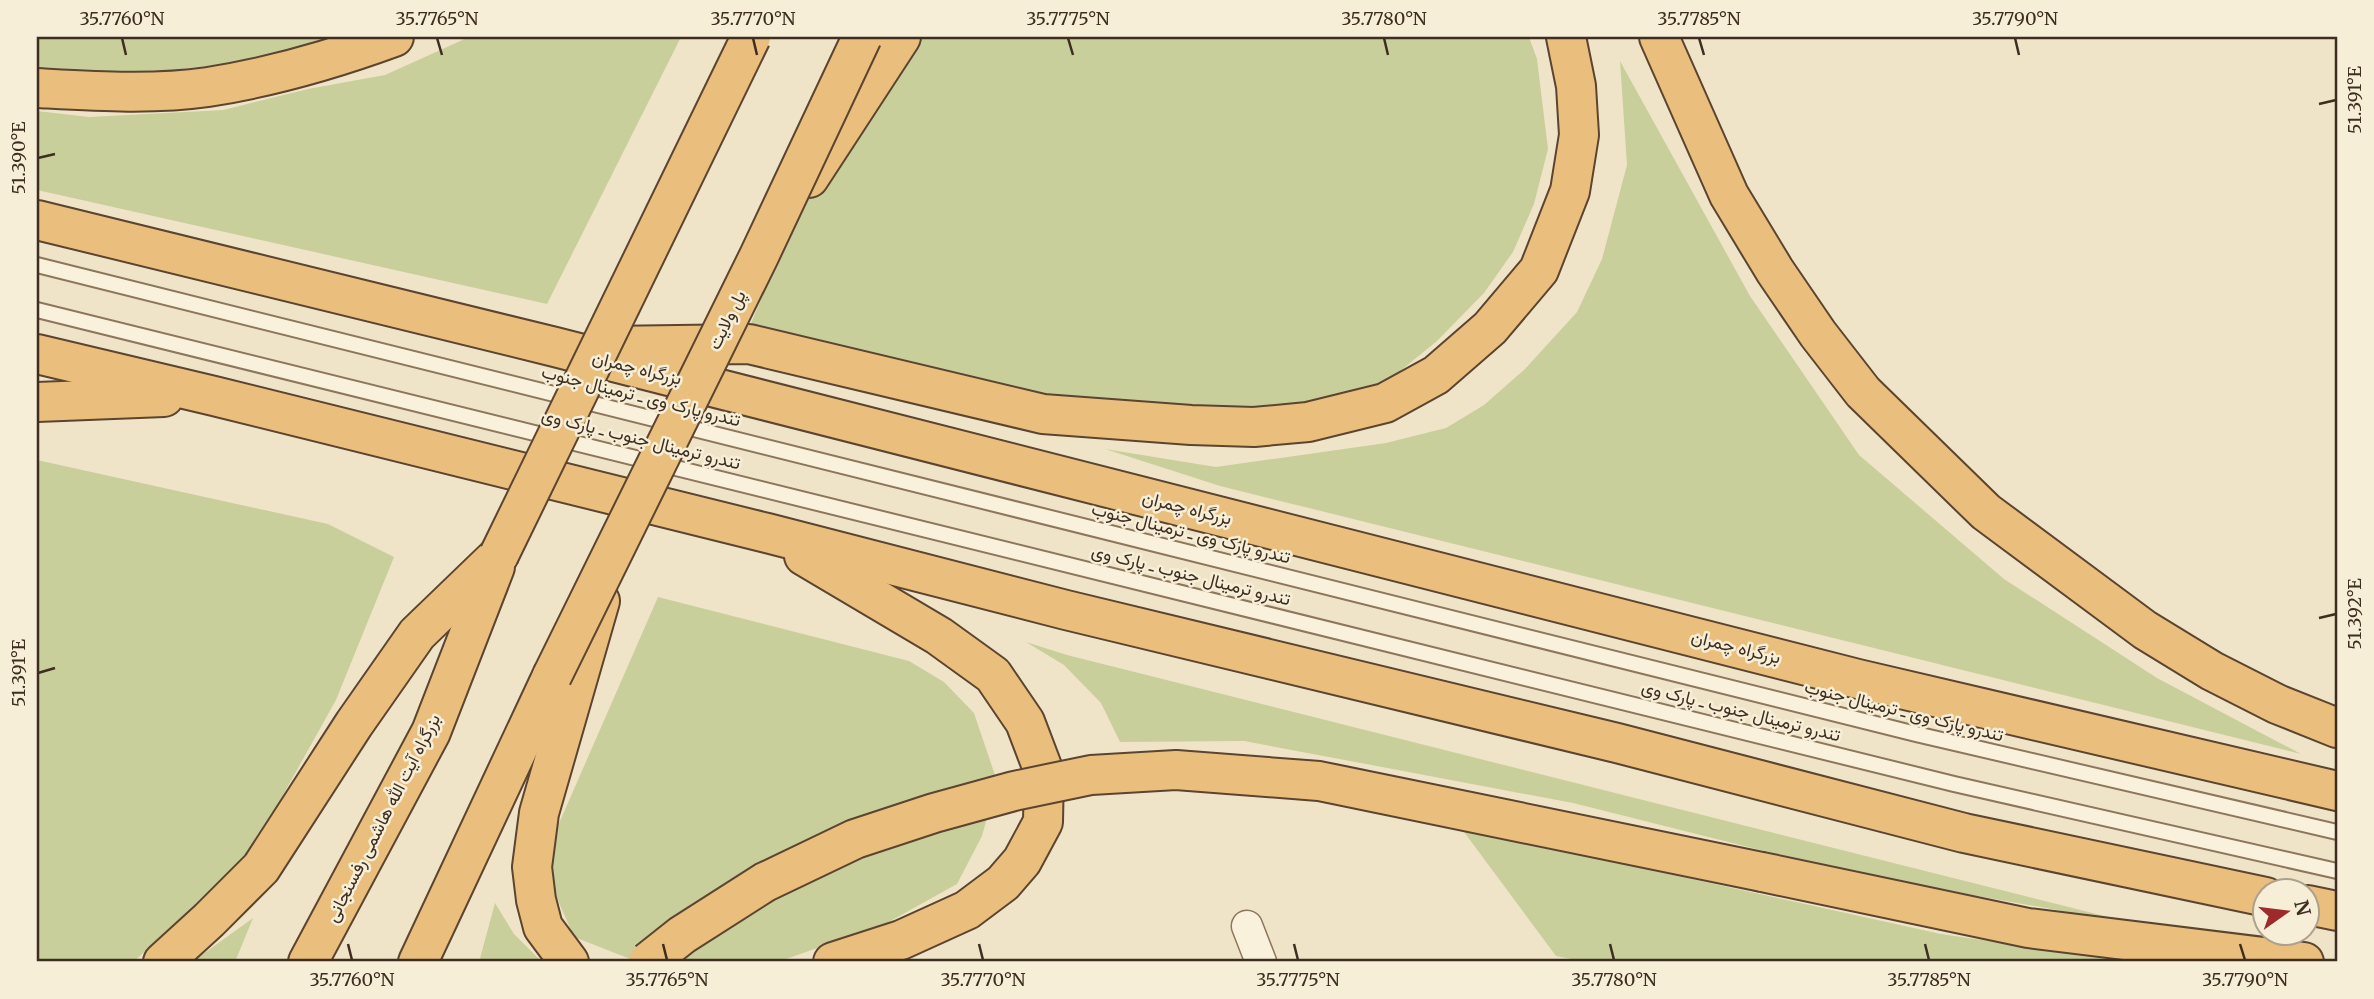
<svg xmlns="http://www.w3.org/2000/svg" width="2374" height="999" font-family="Merriweather,Vazirmatn,serif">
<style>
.green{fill:#c9cf9b}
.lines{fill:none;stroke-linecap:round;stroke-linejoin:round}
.service-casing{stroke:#8d765c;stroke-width:18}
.minor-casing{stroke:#8d765c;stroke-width:33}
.trunk-casing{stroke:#5b4430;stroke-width:42}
.service{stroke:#faf1dc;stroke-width:14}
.minor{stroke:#faf1dc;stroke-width:30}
.trunk{stroke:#eabe7c;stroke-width:38}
.trunk-bridge-casing{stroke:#5b4430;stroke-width:42;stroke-linecap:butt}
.trunk-bridge{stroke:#eabe7c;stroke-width:38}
.ticks{fill:none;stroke:#3d2e20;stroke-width:2.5}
.labels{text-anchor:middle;stroke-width:5;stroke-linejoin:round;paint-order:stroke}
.street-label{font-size:18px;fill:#3d2e20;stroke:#f7eed8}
.neatline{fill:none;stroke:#3d2e20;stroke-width:2.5}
.ticks-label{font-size:18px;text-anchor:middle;fill:#3d2e20}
</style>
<rect width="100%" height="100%" fill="#f0e4c8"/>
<g class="green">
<path d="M 37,37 L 336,37 C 240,68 137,79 37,67 Z"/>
<path d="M 469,37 L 532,37 L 537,39 L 580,37 L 681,37 L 547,304 L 37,190 L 37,111 L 89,117 L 223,110 L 308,89 L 385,75 Z"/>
<path d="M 885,37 L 1529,37 L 1537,59 L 1548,149 L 1534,204 L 1513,252 L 1484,293 L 1437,341 L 1394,376 L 1357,396 L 1314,411 L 1137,417 L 746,335 L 819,162 Z"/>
<path d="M 1620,61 L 1750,296 L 1859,455 L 2004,579 L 2157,678 L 2301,754 L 1220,486 L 1105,449 L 1216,467 L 1386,443 L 1446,428 L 1484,405 L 1525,369 L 1577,312 L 1602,259 L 1627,165 Z"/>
<path d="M 37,460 L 328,524 L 394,557 L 336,700 L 245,863 L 133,962 L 37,962 Z"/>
<path d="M 658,597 L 909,661 L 944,682 L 974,713 L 997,781 L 982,836 L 957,884 L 885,924 L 789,958 L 771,962 L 638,962 L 574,937 L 552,887 L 553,837 Z"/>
<path d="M 1026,642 L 1067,655 L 2136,924 L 1859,875 L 1573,803 L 1244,741 L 1120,742 L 1101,703 L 1064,665 Z"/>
<path d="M 1461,828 L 1941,934 L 2133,962 L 1588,962 L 1556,956 Z"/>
<path d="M 495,903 L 514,934 L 542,962 L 479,962 Z"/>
<path d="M 253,918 L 235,962 L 192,962 Z"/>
</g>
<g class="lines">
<defs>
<g id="service">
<path d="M 37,265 L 1916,734 L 2337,832"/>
<path d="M 37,310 L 1954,784 L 2337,871"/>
</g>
<path id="minor" d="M 1247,926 L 1261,962"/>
<g id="trunk">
<path d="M 1659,37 L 1729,195 L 1775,271 L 1818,334 L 1863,392 L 1986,512 L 2145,630 L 2212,671 L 2277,704 L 2337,728"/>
<path d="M 37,88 C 93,91 152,95 208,87 C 272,77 334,59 394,37"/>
<path d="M 809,178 L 901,37"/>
<path d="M 37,220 L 555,347 L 1858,679 L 2337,791"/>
<path d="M 606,346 L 749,344 L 1043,414 L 1191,425 L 1254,427 L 1308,422 L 1385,403 L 1436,375 L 1490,328 L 1539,270 L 1570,191 L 1579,135 L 1576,86 L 1566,37"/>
<path d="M 37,354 L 214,396 L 767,533 L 1066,610 L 1617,743 L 1964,833 L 2266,897"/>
<path d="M 37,402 L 164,397"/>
<path d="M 804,556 L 939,636 L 993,675 L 1025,722 L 1044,772 L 1043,822 L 1022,861 L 1003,883 L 967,910 L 901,940 L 833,962"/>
<path d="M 1762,872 L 2028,928 L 2304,962"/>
<path d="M 2308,905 L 2337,911"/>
<path d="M 163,962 L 209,920 L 261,868 L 354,724 L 417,634 L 499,555"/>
<path d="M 308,962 L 431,732 L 495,567"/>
<path d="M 418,962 L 552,676"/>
<path d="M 569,962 L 543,927 L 536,900 L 532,867 L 539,813 L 600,601"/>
</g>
</defs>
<use href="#service" class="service-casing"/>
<use href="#minor" class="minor-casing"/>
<use href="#trunk" class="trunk-casing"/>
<use href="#service" class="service"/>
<use href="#minor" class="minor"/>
<use href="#trunk" class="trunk"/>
<defs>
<g id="trunk-bridge">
<path d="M 499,555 L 751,37"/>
<path d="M 552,676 L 759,256 L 862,37"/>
<path d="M 648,962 L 682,935 L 765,882 L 855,839 L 934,813 L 1014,791 L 1091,775 L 1176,770 L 1319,781 L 1762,872"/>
</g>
</defs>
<use href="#trunk-bridge" class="trunk-bridge-casing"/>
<use href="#trunk-bridge" class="trunk-bridge"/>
</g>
<path class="ticks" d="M 122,38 L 126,55M 437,38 L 442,55M 753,38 L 757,55M 1068,38 L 1073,55M 1384,38 L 1388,55M 1699,38 L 1704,55M 2015,38 L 2019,55M 2319,104 L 2336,100M 38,158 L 55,154M 2319,618 L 2336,614M 38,673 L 55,668M 348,944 L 352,960M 663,944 L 667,960M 979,944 L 983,960M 1294,944 L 1298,960M 1610,944 L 1614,960M 1925,944 L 1929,960M 2240,944 L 2245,960"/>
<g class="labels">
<g class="street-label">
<text transform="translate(727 320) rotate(-64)" y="6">پل ولایت</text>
<text transform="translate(637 368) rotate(14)" y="6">بزرگراه چمران</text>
<text transform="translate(641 396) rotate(14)" y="6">تندرو پارک وی ـ ترمینال جنوب</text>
<text transform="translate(641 439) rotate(14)" y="6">تندرو ترمینال جنوب ـ پارک وی</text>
<text transform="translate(1187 508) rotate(14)" y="6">بزرگراه چمران</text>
<text transform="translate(1191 533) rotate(14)" y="6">تندرو پارک وی ـ ترمینال جنوب</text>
<text transform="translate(1191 575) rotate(14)" y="6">تندرو ترمینال جنوب ـ پارک وی</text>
<text transform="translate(1736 647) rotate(14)" y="6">بزرگراه چمران</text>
<text transform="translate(1741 711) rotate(14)" y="6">تندرو ترمینال جنوب ـ پارک وی</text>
<text transform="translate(1904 711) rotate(14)" y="6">تندرو پارک وی ـ ترمینال جنوب</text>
<text transform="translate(383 818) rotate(-63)" y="6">بزرگراه آیت الله هاشمی رفسنجانی</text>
</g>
</g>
<rect width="2374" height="999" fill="none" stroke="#f7eed8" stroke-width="77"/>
<g transform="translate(2286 912) rotate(76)"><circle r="33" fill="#f7eed8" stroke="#ada18e" stroke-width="2"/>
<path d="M0-5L12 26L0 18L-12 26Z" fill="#9e2a2b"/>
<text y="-10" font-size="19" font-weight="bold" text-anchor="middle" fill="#3d2e20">N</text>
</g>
<rect x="38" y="38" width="2298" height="922" class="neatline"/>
<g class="ticks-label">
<text x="122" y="25">35.7760°N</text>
<text x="437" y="25">35.7765°N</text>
<text x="753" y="25">35.7770°N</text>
<text x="1068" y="25">35.7775°N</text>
<text x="1384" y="25">35.7780°N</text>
<text x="1699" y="25">35.7785°N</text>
<text x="2015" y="25">35.7790°N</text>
<text transform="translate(2355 100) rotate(-90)" y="6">51.391°E</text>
<text transform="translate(19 158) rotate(-90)" y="6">51.390°E</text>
<text transform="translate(2355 614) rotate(-90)" y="6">51.392°E</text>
<text transform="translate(19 673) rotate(-90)" y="6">51.391°E</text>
<text x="352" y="986">35.7760°N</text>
<text x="667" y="986">35.7765°N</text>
<text x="983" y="986">35.7770°N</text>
<text x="1298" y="986">35.7775°N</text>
<text x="1614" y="986">35.7780°N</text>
<text x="1929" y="986">35.7785°N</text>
<text x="2245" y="986">35.7790°N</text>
</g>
</svg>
